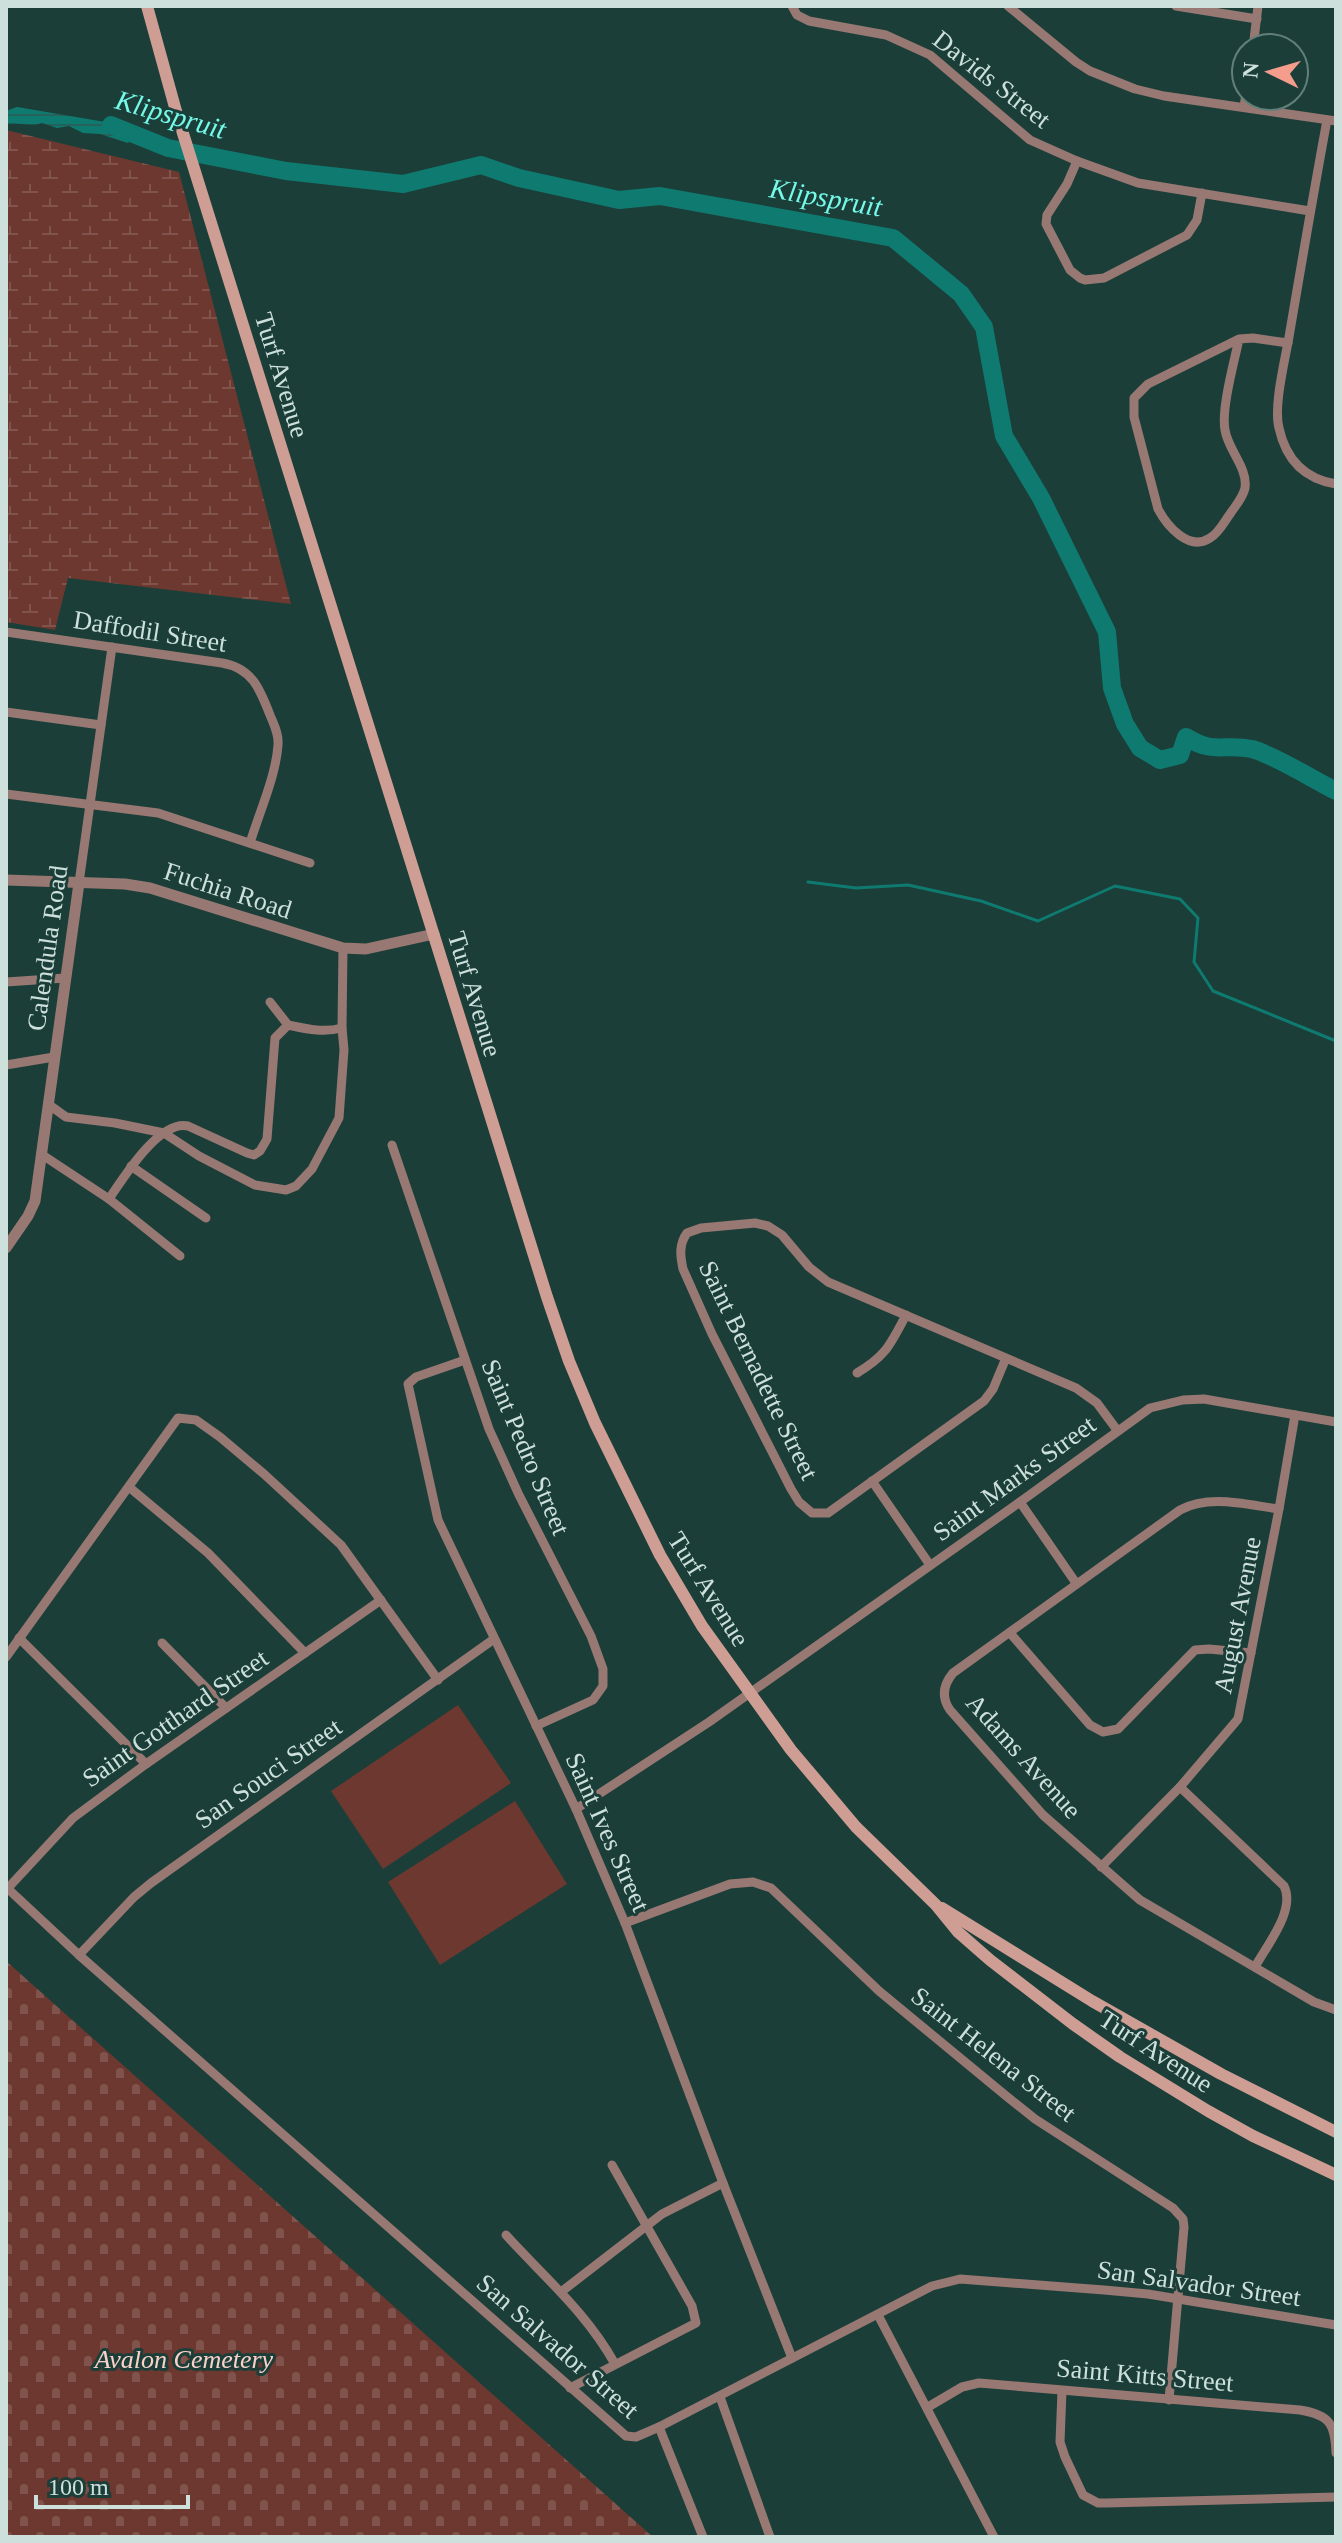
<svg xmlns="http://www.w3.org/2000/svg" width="1342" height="2543" font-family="Georgia,serif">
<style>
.wetland{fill:url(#wetland-marsh)}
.cemetery{fill:url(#cemetery-stones)}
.garden{fill:#6c382f}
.water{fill:url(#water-rules)}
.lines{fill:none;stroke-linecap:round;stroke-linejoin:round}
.stream{stroke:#0f7b70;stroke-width:3}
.river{stroke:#0f7b70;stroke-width:18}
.minor{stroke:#987872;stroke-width:9}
.tertiary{stroke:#987872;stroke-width:11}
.secondary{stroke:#ce9d93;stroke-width:12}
.labels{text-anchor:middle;stroke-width:6;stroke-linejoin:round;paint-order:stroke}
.street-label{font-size:26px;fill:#cde0dc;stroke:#1b3e39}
.park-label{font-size:26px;font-style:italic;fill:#fad1c9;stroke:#1b3e39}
.water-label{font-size:28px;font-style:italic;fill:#75f9e9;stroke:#1b3e39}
</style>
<defs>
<pattern id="wetland-marsh" width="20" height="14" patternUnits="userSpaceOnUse" patternTransform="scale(2)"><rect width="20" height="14" fill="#6c382f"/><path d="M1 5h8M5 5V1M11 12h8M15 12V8" fill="none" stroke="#80544d"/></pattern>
<pattern id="cemetery-stones" width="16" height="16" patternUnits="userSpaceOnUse" patternTransform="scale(2)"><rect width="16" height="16" fill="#6c382f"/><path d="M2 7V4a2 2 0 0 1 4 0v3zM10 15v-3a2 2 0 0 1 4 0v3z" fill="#80544d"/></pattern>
<pattern id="water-rules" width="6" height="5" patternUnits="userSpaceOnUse" patternTransform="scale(2)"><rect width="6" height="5" fill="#0f7b70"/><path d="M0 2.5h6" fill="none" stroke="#24625b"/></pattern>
</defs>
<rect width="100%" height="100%" fill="#1b3e39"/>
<path class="wetland" d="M 6,130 L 179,172 L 291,604 L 68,578 L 55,630 L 6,622 Z"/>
<path class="cemetery" d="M 6,1961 L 653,2537 L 6,2537 Z"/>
<g class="garden">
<path d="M 458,1705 L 511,1783 L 383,1869 L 331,1791 Z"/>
<path d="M 515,1801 L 567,1884 L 440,1965 L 388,1882 Z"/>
</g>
<path class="water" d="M 17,107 L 117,124 L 136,132 L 128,143 L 100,134 L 83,133 L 69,126 L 57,128 L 42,123 C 32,127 18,122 6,124 L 6,111 Z"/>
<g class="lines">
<path class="stream" d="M 808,882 L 856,888 L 908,885 L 981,901 L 1038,921 L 1115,886 L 1180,899 L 1198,918 L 1194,962 L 1213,991 L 1336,1041"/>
<path class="river" d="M 111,125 L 168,148 L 286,171 L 403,184 L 481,165 L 519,178 L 619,200 L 660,196 L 893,238 L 961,294 L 984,327 L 1004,436 L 1041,498 L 1107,632 L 1112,688 L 1125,724 L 1140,748 L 1160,760 L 1180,755 L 1186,737 C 1215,755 1223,743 1252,749 C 1274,755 1314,780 1336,791"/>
<g class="minor">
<path d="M 792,6 L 797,15 L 809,21 L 886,35 L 930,55 L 1030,140 L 1077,161 L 1138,183 L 1310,211"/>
<path d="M 1008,6 L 1076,62 L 1090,71 L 1135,89 L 1164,96 L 1336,121"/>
<path d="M 1176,6 L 1257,19"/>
<path d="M 1253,48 L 1258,6"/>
<path d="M 1244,107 L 1246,94"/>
<path d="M 1327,120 C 1314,190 1302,261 1290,331 C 1286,357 1273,405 1279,428 C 1286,460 1305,479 1336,484"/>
<path d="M 1077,161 L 1067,184 L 1047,215 L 1046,224 L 1070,270 L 1080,278 L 1085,280 L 1104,278 L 1187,235 L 1197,220 L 1202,193"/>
<path d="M 1239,339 C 1234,363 1221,409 1225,430 C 1228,450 1248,468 1245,488 C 1243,498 1235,506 1230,514 C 1224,522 1219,533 1210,538 C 1189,552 1167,526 1158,509 L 1134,417 L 1134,398 L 1148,384 L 1239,339 L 1253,338 L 1288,343"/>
<path d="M 6,632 L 222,663 C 252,668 260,689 270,715 C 274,725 279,734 278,745 C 276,776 259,813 250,843"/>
<path d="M 6,712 L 101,725"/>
<path d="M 6,794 L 158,813 L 310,863"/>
<path d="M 79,883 L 112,647"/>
<path d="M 6,982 L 65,978"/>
<path d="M 270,1002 L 288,1025"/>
<path d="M 6,1065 L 54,1057"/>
<path d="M 48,1104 L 66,1117 L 115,1123 L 164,1133 L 199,1156 L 255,1185 L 286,1190 L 296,1186 L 312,1169 L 339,1118 L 344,1050 L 342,1028"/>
<path d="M 392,1145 L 489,1429 L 519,1495 L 591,1636 L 603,1669 L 603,1686 L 593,1700 L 536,1726"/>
<path d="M 41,1154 L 109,1199 L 180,1256"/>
<path d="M 131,1166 L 206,1218"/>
<path d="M 109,1199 C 124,1177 159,1120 188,1126 L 247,1153 L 254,1155 L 260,1151 L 267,1139 L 275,1038 L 288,1025 C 307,1029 323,1033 342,1028 L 343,948"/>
<path d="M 1006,1358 L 993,1389 L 984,1401 L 828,1513 L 812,1513 L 799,1502 L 791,1489 L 712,1334 L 683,1269 C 680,1255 679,1244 687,1233 L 701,1228 L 755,1223 L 768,1226 L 782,1235 L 809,1267 L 828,1282 L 1076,1388 L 1097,1403 L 1117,1430"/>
<path d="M 465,1360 L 416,1377 L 408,1384 L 438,1520 L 576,1809 L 625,1923 L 723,2183 L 792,2358"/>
<path d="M 857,1373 C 886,1356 890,1345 906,1315"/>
<path d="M 872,1481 L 930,1565"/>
<path d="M 129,1487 L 208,1553 L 305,1653"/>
<path d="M 1020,1502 L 1076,1583"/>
<path d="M 1279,1509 C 1247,1505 1210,1494 1180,1510 L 953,1673 C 943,1685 941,1697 950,1710 L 1043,1815 L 1140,1900 L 1314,2002 L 1336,2010"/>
<path d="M 1010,1633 L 1090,1725 L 1103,1732 L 1118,1729 L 1195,1650 L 1209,1649 L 1251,1653"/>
<path d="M 19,1638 L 146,1764"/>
<path d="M 162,1643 L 226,1708"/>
<path d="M 6,1657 L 178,1418 L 196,1420 L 220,1437 L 264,1474 L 341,1545 L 438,1680"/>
<path d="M 1180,1787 L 1284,1886 C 1296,1910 1267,1945 1255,1967"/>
<path d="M 576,1809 L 709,1722 L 1020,1502 L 1150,1408 L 1183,1400 L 1204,1399 L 1336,1422"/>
<path d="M 1101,1867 L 1180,1787 L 1238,1719 L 1279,1509 L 1295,1415"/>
<path d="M 6,1887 L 79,1955 L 626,2436 L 636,2437 L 659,2427 L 932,2286 L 960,2279 L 1104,2290 L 1148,2294 L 1336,2325"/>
<path d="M 8,1888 L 73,1818 L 146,1764 L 381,1600"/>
<path d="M 625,1923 L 730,1884 L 753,1882 L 771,1888 L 879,1991 L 1005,2095 L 1035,2119 L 1173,2208 L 1183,2219 L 1184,2227 L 1169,2400"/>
<path d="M 79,1955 L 134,1897 L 151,1883 L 494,1639"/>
<path d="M 506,2235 C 545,2278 586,2312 615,2364"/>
<path d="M 561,2292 L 662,2214 L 723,2183"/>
<path d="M 878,2315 L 994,2537"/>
<path d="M 570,2388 L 696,2323 L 692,2306 L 612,2165"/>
<path d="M 1062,2391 L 1060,2442 L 1065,2457 L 1083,2495 L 1098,2503 L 1107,2503 L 1336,2497"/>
<path d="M 720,2397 L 770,2537"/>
<path d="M 928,2407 L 962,2387 L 979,2383 L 1300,2410 C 1330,2415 1335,2424 1336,2453"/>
<path d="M 659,2427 L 703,2537"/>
</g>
<g class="tertiary">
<path d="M 6,880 L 125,884 L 150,888 L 343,948 L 366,949 L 434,934"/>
<path d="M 6,1248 L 28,1216 L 35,1201 L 79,883"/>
</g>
<g class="secondary">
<path d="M 147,6 L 176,111 L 547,1297 L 569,1361 L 595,1423 L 660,1555 L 702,1626 L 791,1750 L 856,1827 L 936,1905 L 958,1932 L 990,1960 L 1073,2024 L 1120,2057 L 1208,2111 L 1253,2136 L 1336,2175"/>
<path d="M 942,1908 L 1092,2001 L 1221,2074 L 1336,2132"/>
</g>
</g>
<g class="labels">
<g class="street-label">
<text transform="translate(992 79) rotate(38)" y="9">Davids Street</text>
<text transform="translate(282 375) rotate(73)" y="9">Turf Avenue</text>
<text transform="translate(150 631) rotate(9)" y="9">Daffodil Street</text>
<text transform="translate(228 890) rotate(18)" y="9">Fuchia Road</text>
<text transform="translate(47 948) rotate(-82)" y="9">Calendula Road</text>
<text transform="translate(475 994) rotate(73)" y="9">Turf Avenue</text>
<text transform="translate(759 1370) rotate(64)" y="9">Saint Bernadette Street</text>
<text transform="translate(526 1447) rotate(67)" y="9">Saint Pedro Street</text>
<text transform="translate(1014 1478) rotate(-36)" y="9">Saint Marks Street</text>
<text transform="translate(709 1589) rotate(58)" y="9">Turf Avenue</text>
<text transform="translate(1237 1615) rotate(-79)" y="9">August Avenue</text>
<text transform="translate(175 1718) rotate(-35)" y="9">Saint Gotthard Street</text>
<text transform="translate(1024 1756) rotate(48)" y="9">Adams Avenue</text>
<text transform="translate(268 1773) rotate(-35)" y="9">San Souci Street</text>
<text transform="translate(608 1832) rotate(66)" y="9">Saint Ives Street</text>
<text transform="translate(1156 2051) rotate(33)" y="9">Turf Avenue</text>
<text transform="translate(994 2054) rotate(38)" y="9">Saint Helena Street</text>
<text transform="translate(1199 2283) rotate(8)" y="9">San Salvador Street</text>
<text transform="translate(558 2346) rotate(41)" y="9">San Salvador Street</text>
<text transform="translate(1145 2375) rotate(5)" y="9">Saint Kitts Street</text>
</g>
<g class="park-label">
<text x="184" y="2368">Avalon Cemetery</text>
</g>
<g class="water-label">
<text transform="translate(171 114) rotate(16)" y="10">Klipspruit</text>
<text transform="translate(826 197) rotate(10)" y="10">Klipspruit</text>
</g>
</g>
<rect width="1342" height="2543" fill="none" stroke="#cde0dc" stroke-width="16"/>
<g transform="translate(1270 72) rotate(275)"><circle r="38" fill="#1b3e39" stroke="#627f7a" stroke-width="2"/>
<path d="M0-6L14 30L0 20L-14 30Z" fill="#f59d8d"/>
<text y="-12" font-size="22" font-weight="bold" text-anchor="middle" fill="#cde0dc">N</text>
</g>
<path d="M36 2495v12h152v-12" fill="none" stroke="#cde0dc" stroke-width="4"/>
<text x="48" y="2495" font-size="24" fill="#cde0dc" stroke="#1b3e39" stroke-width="6" paint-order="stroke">100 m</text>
</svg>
